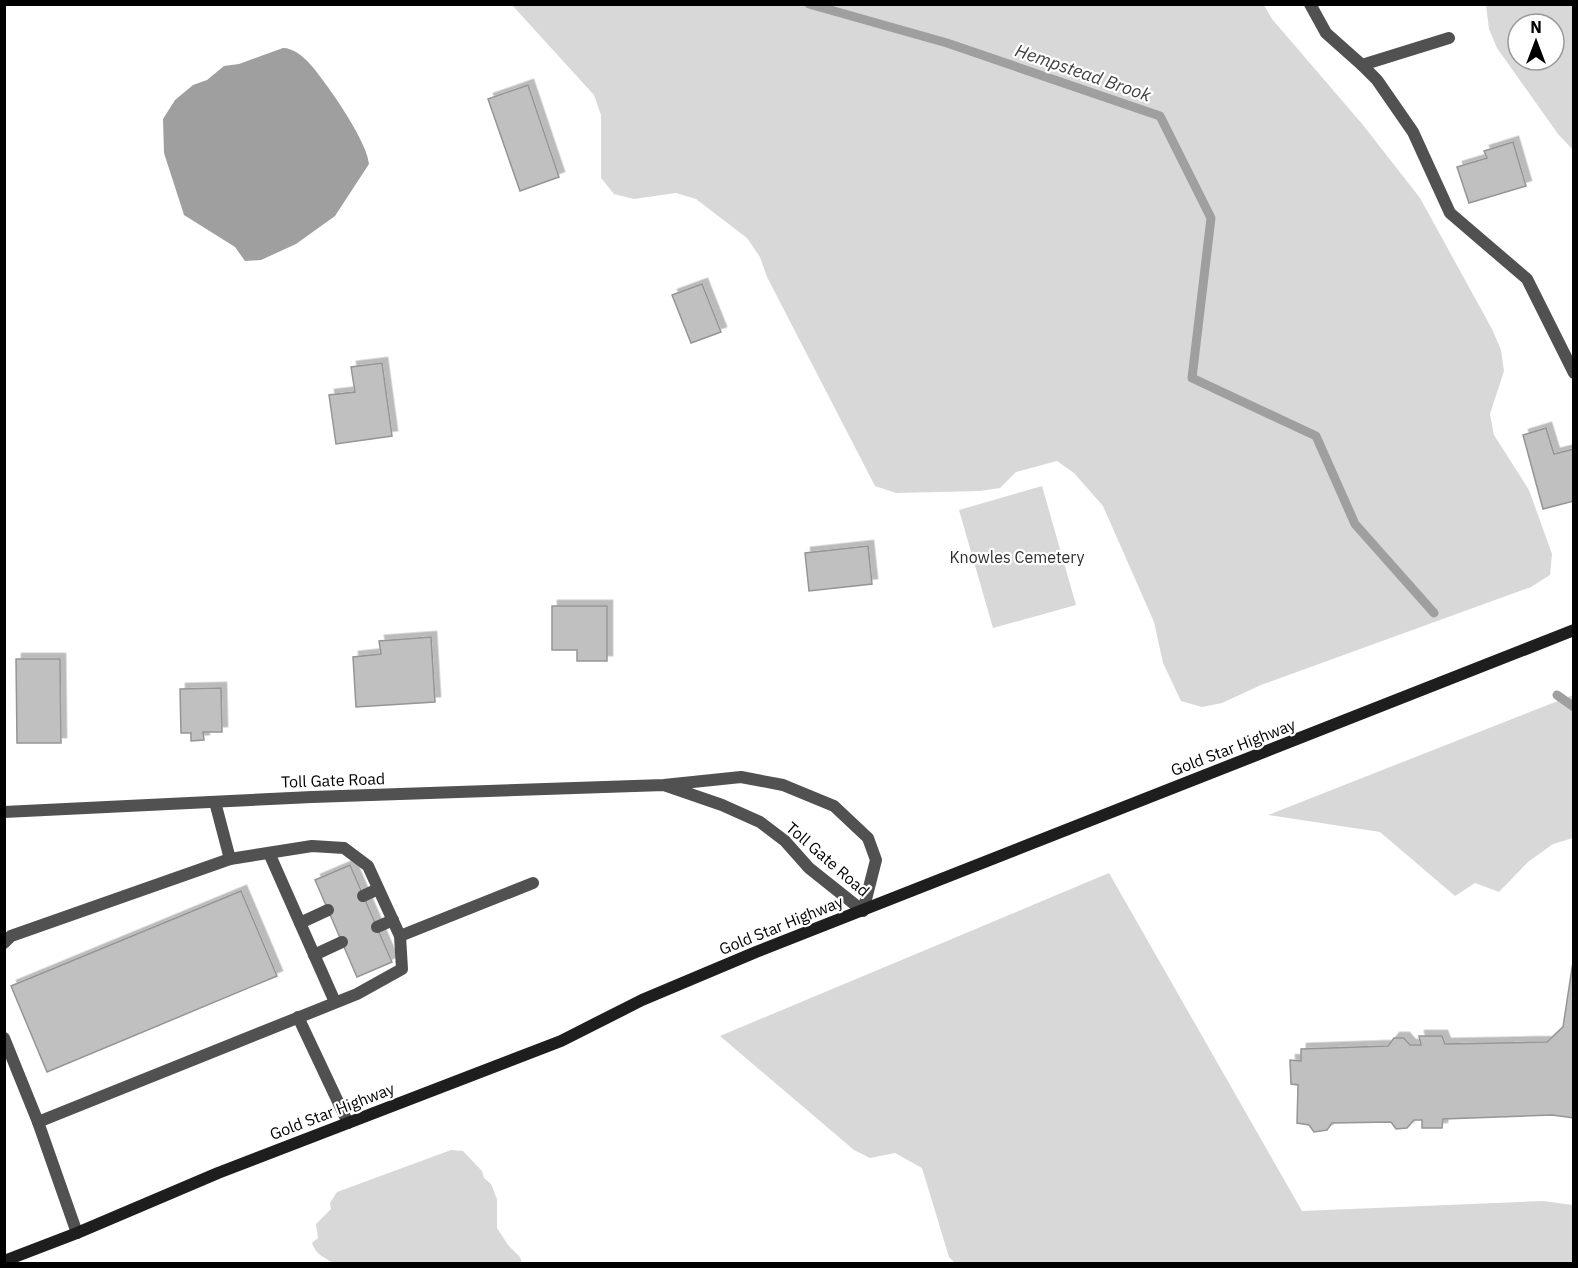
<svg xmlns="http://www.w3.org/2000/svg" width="1578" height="1268" font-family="'IBM Plex Sans',sans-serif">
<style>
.green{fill:#d8d8d8;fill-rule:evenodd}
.water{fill:#9f9f9f}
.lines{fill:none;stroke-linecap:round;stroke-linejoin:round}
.stream{stroke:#9f9f9f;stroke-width:9}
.building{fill:#c0c0c0;stroke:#959595;stroke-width:1.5;filter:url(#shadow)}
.service{stroke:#515151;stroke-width:12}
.minor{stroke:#515151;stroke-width:12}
.secondary{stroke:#1e1e1e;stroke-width:12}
.labels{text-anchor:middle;stroke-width:4.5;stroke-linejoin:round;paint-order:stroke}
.park-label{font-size:16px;fill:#2f2f2f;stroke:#fff}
.street-label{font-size:16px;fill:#000;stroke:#fff}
.water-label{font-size:18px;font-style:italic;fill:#404040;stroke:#fff}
</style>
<defs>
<filter id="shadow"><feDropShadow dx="5.5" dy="-5.5" stdDeviation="0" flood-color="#0004"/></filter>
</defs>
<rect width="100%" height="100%" fill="#fff"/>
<g class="green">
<path d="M 512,5 L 1264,5 L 1272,19 L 1363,125 L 1420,198 L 1492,329 L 1501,350 L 1504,371 L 1490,414 L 1494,435 L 1529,490 L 1552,554 L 1550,575 L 1531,587 L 1261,685 L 1222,703 L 1202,707 L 1181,701 L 1163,663 L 1154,622 L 1103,506 L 1074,473 L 1057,461 L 1016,472 L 1000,488 L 980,491 L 896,493 L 875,486 L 767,277 L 760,257 L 747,238 L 696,199 L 676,193 L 634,199 L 614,194 L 601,178 L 601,115 L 594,95 Z"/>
<path d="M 1486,5 L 1573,5 L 1573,150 L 1558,134 L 1497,48 L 1489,29 ZM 1518,24 L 1554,24 L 1554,60 L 1518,60 Z"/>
<path d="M 1042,486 L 1076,605 L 993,628 L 959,510 Z"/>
<path d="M 1573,695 L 1573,838 L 1553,844 L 1528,862 L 1499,892 L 1475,883 L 1455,896 L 1380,832 L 1268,815 Z"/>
<path d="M 1109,873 L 1302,1211 L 1543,1201 L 1573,1205 L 1573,1263 L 955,1263 L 949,1257 L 922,1168 L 895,1153 L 870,1158 L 854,1150 L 720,1036 Z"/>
<path d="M 451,1150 L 463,1151 L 482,1171 L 484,1178 L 491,1184 L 497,1199 L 497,1228 L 508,1245 L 520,1257 L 522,1263 L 333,1263 C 324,1257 316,1255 312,1243 L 318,1238 L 316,1224 L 331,1209 L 330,1203 L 337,1192 Z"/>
</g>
<path class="water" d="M 283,48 C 293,48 303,56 310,64 C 326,82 368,142 369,164 L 335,216 L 296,244 L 261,260 L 245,261 L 235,247 L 184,215 L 164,153 L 163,119 L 175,100 L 193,85 L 207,80 L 224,66 L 239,64 Z"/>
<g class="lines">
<g class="stream">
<path d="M 809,4 L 947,43 L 1160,116 L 1211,218 L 1192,378 L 1316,436 L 1355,524 L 1434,613"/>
<path d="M 1557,695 L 1574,707"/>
</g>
</g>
<g class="building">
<path d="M 528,85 L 559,177 L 520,191 L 488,99 Z"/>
<path d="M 1513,142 L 1526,186 L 1469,203 L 1457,167 L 1487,158 L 1484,151 Z"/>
<path d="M 702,284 L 721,332 L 691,343 L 672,295 Z"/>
<path d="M 382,363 L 392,436 L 336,444 L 329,395 L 355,392 L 351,367 Z"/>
<path d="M 1546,428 L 1554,454 L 1574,449 L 1574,501 L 1543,509 L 1523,435 Z"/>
<path d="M 868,546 L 872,584 L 809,591 L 805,553 Z"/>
<path d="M 552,606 L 607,606 L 607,661 L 577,661 L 577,650 L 552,650 Z"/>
<path d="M 431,637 L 435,702 L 356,707 L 353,657 L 381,654 L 379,641 Z"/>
<path d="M 16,659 L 60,659 L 61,743 L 17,743 Z"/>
<path d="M 221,688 L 222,732 L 203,732 L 204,740 L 191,741 L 191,733 L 181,733 L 180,689 Z"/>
<path d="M 350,865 L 392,962 L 357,977 L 315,880 Z"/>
<path d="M 241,891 L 277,976 L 47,1072 L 11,986 Z"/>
<path d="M 1574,955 L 1574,1118 L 1552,1115 L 1443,1119 L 1442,1128 L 1422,1128 L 1422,1120 L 1414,1120 L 1407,1128 L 1396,1129 L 1391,1122 L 1332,1123 L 1327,1130 L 1314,1132 L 1309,1125 L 1297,1123 L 1298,1085 L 1291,1084 L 1290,1060 L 1301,1061 L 1301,1049 L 1388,1046 L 1394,1038 L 1404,1038 L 1410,1045 L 1421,1045 L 1419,1036 L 1442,1036 L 1445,1044 L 1547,1042 L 1563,1027 Z"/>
</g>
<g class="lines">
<g class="service">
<path d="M 1310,4 L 1326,33 L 1362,65"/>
<path d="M 1449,38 L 1362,65 L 1377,80 L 1413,132 L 1450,213 L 1527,279 L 1574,373"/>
<path d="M 269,853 L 335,1002"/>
<path d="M 363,896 L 378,889"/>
<path d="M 300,923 L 328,910"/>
<path d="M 377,927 L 393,920"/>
<path d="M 400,936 L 533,883"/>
<path d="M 4,943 L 11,936 L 230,859"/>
<path d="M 314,955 L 342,942"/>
<path d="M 298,1017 L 348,1123"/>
<path d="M 4,1038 L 38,1122 L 77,1233"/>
<path d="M 38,1122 L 357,994 L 402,969 L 400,936 L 368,866 L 344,848 L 312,846 L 230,859 L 215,802"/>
</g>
<path class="minor" d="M 4,812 L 312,797 L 664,785 L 741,777 L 783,785 L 834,806 L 868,838 L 876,860 L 863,911 L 809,868 L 785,841 L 760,822 L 722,805 L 664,785"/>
<path class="secondary" d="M 4,1261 L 77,1233 L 218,1173 L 561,1041 L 642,1000 L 756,952 L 1574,630"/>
</g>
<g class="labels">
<g class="park-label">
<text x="1017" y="563">Knowles Cemetery</text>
</g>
<g class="street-label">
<text transform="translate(1233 747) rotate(-21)" y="6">Gold Star Highway</text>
<text transform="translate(333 780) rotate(-2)" y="6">Toll Gate Road</text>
<text transform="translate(828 859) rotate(41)" y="6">Toll Gate Road</text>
<text transform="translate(781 925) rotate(-22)" y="6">Gold Star Highway</text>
<text transform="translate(332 1111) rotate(-21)" y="6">Gold Star Highway</text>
</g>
<g class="water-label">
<text transform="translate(1083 73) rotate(19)" y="6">Hempstead Brook</text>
</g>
</g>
<rect width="1578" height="1268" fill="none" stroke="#000000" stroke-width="12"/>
<g transform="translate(1536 42)"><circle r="28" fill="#ffffff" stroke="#999999" stroke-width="1.5"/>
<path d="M0-4.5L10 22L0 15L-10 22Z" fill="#000000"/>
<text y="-9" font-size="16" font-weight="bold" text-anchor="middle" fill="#000000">N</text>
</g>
</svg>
